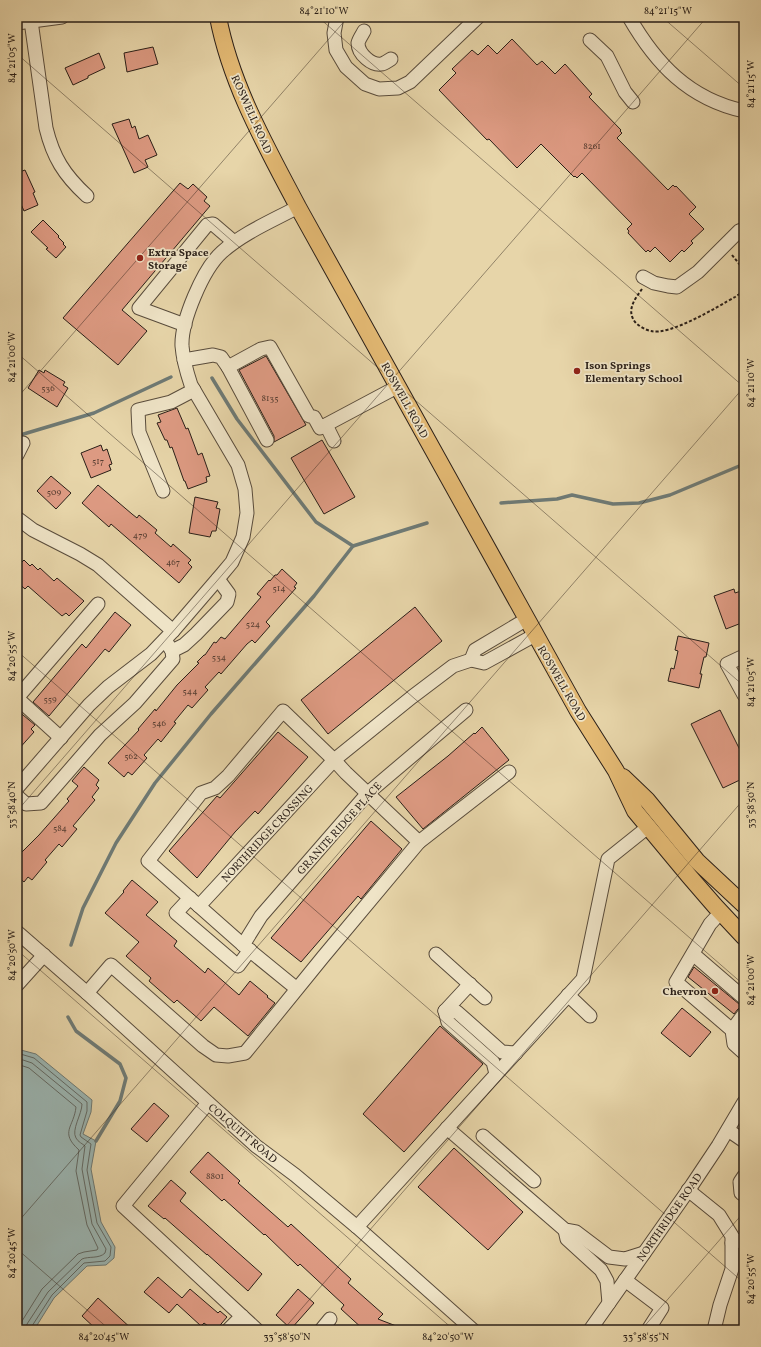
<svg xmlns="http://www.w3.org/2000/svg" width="761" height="1347" font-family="Vollkorn,serif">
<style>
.water{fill:#9bb6b3;stroke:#6e7a75}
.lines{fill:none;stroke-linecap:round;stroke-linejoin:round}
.shore{stroke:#626a66;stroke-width:1}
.stream{stroke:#6e7a75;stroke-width:3.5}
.building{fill:#dd9a82;stroke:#2a1f18}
.minor-casing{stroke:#594c3c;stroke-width:15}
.major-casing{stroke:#2a1f18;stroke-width:18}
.path{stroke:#2a1f18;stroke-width:2;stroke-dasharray:3 2;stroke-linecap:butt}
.minor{stroke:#efe4c7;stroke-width:13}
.major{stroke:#e4ba74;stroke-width:16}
.ticks{fill:none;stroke:#2a1f18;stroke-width:1;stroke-opacity:0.45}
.poi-dot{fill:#8f2418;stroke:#efe4c7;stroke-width:1.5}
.labels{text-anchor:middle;stroke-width:3.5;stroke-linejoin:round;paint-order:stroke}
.number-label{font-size:9px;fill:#573e32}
.street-label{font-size:11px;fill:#2a1f18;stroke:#efe4c7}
.poi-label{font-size:11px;font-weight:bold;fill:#2a1f18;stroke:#efe4c7;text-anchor:start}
.neatline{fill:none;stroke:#2a1f18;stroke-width:1.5}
.ticks-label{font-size:10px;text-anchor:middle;fill:#2a1f18}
</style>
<rect width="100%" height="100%" fill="#e7d5a9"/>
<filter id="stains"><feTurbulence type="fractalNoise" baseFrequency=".005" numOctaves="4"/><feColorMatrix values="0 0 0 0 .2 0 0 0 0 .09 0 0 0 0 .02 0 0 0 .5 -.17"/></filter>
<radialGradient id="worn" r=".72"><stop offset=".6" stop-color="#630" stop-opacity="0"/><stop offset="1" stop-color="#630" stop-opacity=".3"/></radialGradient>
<path class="water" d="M 17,1049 L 36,1054 L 92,1100 L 91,1112 L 83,1134 L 96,1141 L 91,1169 L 101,1222 L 115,1247 L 114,1258 L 106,1265 L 87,1266 L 54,1298 L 34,1330 L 17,1330 Z"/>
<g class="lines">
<g class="shore">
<path d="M 17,1053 L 34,1058 L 87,1102 L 87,1111 L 80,1135 L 81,1137 L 91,1144 L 87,1170 L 97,1223 L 111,1247 L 110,1256 L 105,1261 L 84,1263 L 52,1295 L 32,1326 L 31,1330"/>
<path d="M 17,1058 L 32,1063 L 82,1104 C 82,1114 71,1130 76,1138 C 78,1142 83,1144 85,1146 L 82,1169 L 92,1224 L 106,1249 L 105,1253 C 99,1259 89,1256 82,1259 L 48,1292 L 27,1324 L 26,1330"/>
<path d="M 17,1064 L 29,1068 L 76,1107 C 74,1127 59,1132 79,1150 L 76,1171 L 87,1225 L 98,1248 L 97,1250 L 84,1252 L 78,1254 L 42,1289 L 22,1321 L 20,1330"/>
</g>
<g class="stream">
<path d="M 212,378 L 237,419 L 316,522 L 353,546"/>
<path d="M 17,436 L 94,413 L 171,377"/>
<path d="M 501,503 L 557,499 L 572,495 L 613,504 L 639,503 L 670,495 L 744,464"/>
<path d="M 71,945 L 83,908 L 116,843 L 155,783 L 211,714 L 314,596 L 353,546 L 427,523"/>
<path d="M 68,1017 L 76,1031 L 120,1064 L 126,1078 L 120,1101 L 96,1141"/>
</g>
</g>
<g class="building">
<path d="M 512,39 L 537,65 L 542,61 L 555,74 L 565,64 L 592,94 L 589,97 L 621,130 L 620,131 L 622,133 L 617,138 L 668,190 L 673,185 L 675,187 L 676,186 L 696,207 L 689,214 L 704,229 L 691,241 L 693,243 L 684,252 L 682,250 L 670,262 L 655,247 L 650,252 L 648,250 L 646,252 L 628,233 L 629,231 L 627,229 L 632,224 L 582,173 L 577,178 L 575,176 L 574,177 L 541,144 L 517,168 L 489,139 L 487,140 L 439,90 L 456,73 L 452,69 L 472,50 L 478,55 L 488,45 L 497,54 Z"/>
<path d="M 153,47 L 158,64 L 127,72 L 124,53 Z"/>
<path d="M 99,53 L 105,68 L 88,76 L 88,78 L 73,85 L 65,68 Z"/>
<path d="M 129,119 L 132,128 L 135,126 L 139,139 L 148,135 L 157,155 L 145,160 L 148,167 L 134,173 L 112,124 Z"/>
<path d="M 25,170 L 35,192 L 33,193 L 38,205 L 24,211 L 17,195 L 17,173 Z"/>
<path d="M 180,183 L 188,189 L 193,184 L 207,197 L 204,201 L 210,206 L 122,310 L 147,331 L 118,365 L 63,318 Z"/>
<path d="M 43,220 L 59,236 L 58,237 L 64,243 L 63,244 L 66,247 L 56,258 L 46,249 L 48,248 L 31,232 Z"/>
<path d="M 266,356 L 306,425 L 274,442 L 274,436 L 239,370 Z"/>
<path d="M 39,370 L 44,373 L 45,370 L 65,382 L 63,385 L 68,388 L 57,407 L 28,388 Z"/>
<path d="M 177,408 L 186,429 L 188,428 L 198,455 L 202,453 L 210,476 L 206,477 L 207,482 L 188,489 L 185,481 L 184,481 L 172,447 L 170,448 L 167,440 L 165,440 L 157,423 L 161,422 L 158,415 Z"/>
<path d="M 322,440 L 355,497 L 324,514 L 291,458 Z"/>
<path d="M 101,445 L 103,451 L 107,449 L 112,464 L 109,465 L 111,470 L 91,478 L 81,453 Z"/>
<path d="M 51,476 L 71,493 L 56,509 L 37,491 Z"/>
<path d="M 98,485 L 132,514 L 137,518 L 139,515 L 157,530 L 155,533 L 171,547 L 173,544 L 191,560 L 188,563 L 192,567 L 179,583 L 111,524 L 109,527 L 82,503 Z"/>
<path d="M 195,497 L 218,502 L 216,508 L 220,509 L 216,531 L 212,531 L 210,537 L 189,533 Z"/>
<path d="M 17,557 L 22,562 L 24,560 L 30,566 L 32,564 L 38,570 L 40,568 L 54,581 L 57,578 L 84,601 L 69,616 L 66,613 L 62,616 L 28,586 L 25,589 L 17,582 Z"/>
<path d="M 282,569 L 297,583 L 294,587 L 296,588 L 266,622 L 270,626 L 255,643 L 252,640 L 247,644 L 221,674 L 219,672 L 205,687 L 208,690 L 192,708 L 188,705 L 174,722 L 176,723 L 161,742 L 158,739 L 144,755 L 147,758 L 132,775 L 128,772 L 124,777 L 108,763 L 139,730 L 138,729 L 155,709 L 156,711 L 177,685 L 199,663 L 197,662 L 204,655 L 205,655 L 214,642 L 216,643 L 221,637 L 225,639 L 261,597 L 257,594 L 269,580 L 270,581 L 275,575 L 277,575 Z"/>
<path d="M 734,589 L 735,593 L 744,590 L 744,622 L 726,629 L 714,596 Z"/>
<path d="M 415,607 L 442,641 L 328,734 L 301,700 Z"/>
<path d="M 115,612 L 131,625 L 109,652 L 105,649 L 49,716 L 33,702 L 82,644 L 86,648 Z"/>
<path d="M 678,636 L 709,643 L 706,657 L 704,657 L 700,674 L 702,674 L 699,688 L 668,681 L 671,668 L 674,669 L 678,651 L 675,650 Z"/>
<path d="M 17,710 L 35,725 L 31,729 L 34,732 L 17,751 Z"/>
<path d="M 720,710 L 744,758 L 744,778 L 723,788 L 691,724 Z"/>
<path d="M 482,727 L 509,760 L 423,829 L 396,797 L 448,756 L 474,733 L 475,734 Z"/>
<path d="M 278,732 L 308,757 L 258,814 L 255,811 L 235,832 L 197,878 L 169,851 L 217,796 L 220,798 Z"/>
<path d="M 84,767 L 99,780 L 96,785 L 99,788 L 92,797 L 95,800 L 73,826 L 77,829 L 62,847 L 59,844 L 45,860 L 47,862 L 32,880 L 28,877 L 24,882 L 17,876 L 17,857 L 39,835 L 69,801 L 67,799 L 78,786 L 72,781 Z"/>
<path d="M 371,821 L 402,849 L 361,899 L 358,896 L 301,962 L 271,938 Z"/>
<path d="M 132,880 L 158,902 L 146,915 L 177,941 L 174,946 L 205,973 L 208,968 L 239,995 L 250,981 L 268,996 L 267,997 L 275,1003 L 248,1036 L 214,1007 L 201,1021 L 177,1000 L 174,1003 L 149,981 L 151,978 L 126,956 L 139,942 L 105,913 L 124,892 L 123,891 Z"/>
<path d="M 694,967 L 739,1004 L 743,1006 L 738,1009 L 734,1014 L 688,977 Z"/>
<path d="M 682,1008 L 711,1032 L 690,1057 L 661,1033 Z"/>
<path d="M 440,1026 L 483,1064 L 404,1152 L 363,1114 Z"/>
<path d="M 154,1103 L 169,1116 L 147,1142 L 131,1129 Z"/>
<path d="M 454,1148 L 523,1212 L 488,1250 L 418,1187 Z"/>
<path d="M 208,1152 L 240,1181 L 238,1183 L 288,1227 L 291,1224 L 351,1279 L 348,1283 L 383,1314 L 378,1319 L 404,1329 L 404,1330 L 364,1330 L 341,1309 L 344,1305 L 300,1264 L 298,1266 L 265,1234 L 264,1235 L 224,1199 L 222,1201 L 190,1172 Z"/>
<path d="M 171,1180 L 186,1193 L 180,1201 L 262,1274 L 248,1291 L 207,1254 L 207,1255 L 165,1218 L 164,1219 L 148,1206 Z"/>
<path d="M 158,1277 L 182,1298 L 190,1289 L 218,1313 L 220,1311 L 227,1317 L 216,1330 L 213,1330 L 204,1323 L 201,1326 L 177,1304 L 169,1313 L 144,1292 Z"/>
<path d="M 298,1289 L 314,1303 L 291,1329 L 276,1315 Z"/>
<path d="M 98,1298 L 133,1330 L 97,1330 L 82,1316 Z"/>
</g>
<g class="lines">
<defs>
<g id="minor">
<path d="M 337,17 L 334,33 L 336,50 L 346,67 L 365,84 L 379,89 L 398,88 L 410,82 L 478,17"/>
<path d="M 629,17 C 656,64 689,99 744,111"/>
<path d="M 31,21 L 46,128 C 53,157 64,175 87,196"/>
<path d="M 17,23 L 62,17"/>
<path d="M 364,31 C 362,35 359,39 358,43 C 358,54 372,66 382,64 C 385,63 388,61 391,59"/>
<path d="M 590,40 L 607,56 L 625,92 L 633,102"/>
<path d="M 643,277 L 654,283 L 668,286 L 677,287 L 698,272 L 739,231 L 744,229"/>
<path d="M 185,325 L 139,308 L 207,225 L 213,224 L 234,242"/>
<path d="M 184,360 L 213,355 L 221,357 L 228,367"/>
<path d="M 326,425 L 334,441"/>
<path d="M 267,440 L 228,367 L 261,349 L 270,347 L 309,416 L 314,417 L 320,428 L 397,387"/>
<path d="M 17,455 L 23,443"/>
<path d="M 163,491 L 139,432 L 138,410 L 171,402 L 194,390"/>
<path d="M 17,518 L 33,530 L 80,554 L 98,565 L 173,631"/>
<path d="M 172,651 L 184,645 L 196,634 L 227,602 L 229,594 L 218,579"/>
<path d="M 744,656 L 727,664 L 744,695"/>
<path d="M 471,660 L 475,650 L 527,619"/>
<path d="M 61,738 L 17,698 L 98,604"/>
<path d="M 17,788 L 89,705 L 108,687 L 151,654 L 173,631 L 222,574 L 232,562 L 243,537 L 247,513 L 245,489 L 238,465 L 191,385 C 187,373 183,359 182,346 C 181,321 203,269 222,252 C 243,233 272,221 298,207"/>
<path d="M 17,796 L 26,804 L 41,803 L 100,735 L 135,703 L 173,659 L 172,651 L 165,640"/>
<path d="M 419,842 L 509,772"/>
<path d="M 190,898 L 176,913 L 238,966 L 250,950"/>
<path d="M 199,906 L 334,760 L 412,697 L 453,666 L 471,660 L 484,663 L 535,635"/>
<path d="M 721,912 L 710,924 L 676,982 L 732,1030 L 734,1044 L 744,1053"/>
<path d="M 17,932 L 87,993 L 256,1146 L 295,1175 L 357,1227 L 473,1330"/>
<path d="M 243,945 L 261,916 L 368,793 L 466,710"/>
<path d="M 436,954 L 485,998"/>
<path d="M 693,954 L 744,998"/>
<path d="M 17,985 L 44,955"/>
<path d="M 87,993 L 111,965 L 203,1046 L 216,1055 L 228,1056 L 245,1053 L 323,957 L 419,842 L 346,773 L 334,760 L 283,711 L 228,776 L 215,788 L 201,793 L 148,861 L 243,945 L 297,989"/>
<path d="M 568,995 L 590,1016"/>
<path d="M 445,1011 L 457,1012 L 502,1052 L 516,1053"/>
<path d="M 445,1011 L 448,1022 L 493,1062 L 496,1074"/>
<path d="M 445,1011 L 470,984"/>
<path d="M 732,1030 L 744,1014"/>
<path d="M 208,1103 L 123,1206 L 257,1330"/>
<path d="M 447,1128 L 565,1230 L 576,1232 L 609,1257 L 625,1259 L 644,1253"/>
<path d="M 728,1130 L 744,1141"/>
<path d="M 483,1136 L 534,1181"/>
<path d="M 744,1176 L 740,1182 L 741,1193 L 744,1195"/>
<path d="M 688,1190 L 719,1215 L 732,1236 L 732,1269 L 720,1305 L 714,1330"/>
<path d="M 357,1227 L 583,979 L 608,859 L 648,827"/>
<path d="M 565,1230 L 567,1239 L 601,1270 L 607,1281 L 609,1303"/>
<path d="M 732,1243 L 744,1239"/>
<path d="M 625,1280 L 662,1308 L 648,1330"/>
<path d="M 228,1330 L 242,1316"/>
<path d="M 321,1330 L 330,1319"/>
<path d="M 590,1330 L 692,1185 L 718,1146 L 744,1102"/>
</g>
<g id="major">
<path d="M 218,17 C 231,85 266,146 298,207 L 578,711 L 616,771 L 635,811 L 689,876 L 715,906 L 744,937"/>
<path d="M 623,777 L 647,800 L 697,861 L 744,905"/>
</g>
</defs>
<use href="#minor" class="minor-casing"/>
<use href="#major" class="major-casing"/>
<g class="path">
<path d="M 732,255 L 744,270"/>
<path d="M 642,289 C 635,299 626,310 635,322 C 639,326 645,330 651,331 C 670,336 717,307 735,297 L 744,291"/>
</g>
<use href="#minor" class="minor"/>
<use href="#major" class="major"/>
</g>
<path class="ticks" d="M 318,17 L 744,387M 662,17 L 744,88M 17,54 L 744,686M 17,353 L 744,985M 17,398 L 348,17M 17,651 L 744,1283M 17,811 L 707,17M 17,950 L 454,1330M 17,1223 L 744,387M 17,1249 L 110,1330M 283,1330 L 744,799M 641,1330 L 744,1212"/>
<g class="poi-dot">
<circle cx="140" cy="258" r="4"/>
<circle cx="577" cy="371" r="4"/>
<circle cx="715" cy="991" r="4"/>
</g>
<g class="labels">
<g class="number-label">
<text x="592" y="149">8261</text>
<text x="48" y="391">536</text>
<text x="270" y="401">8135</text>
<text x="98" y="464">517</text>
<text x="54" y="495">509</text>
<text x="140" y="538">479</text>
<text x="173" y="565">467</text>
<text x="279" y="591">514</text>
<text x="253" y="627">524</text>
<text x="219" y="660">534</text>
<text x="190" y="694">544</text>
<text x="50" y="702">559</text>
<text x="159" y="726">546</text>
<text x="131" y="759">562</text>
<text x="60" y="831">584</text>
<text x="215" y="1179">8801</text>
</g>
<g class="street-label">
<text transform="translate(252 114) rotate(66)" y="4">ROSWELL ROAD</text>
<text transform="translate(405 400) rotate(61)" y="4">ROSWELL ROAD</text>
<text transform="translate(562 683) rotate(60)" y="4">ROSWELL ROAD</text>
<text transform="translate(339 828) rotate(-48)" y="4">GRANITE RIDGE PLACE</text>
<text transform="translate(267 833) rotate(-47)" y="4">NORTHRIDGE CROSSING</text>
<text transform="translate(243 1133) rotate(40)" y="4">COLQUITT ROAD</text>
<text transform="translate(669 1217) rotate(-55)" y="4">NORTHRIDGE ROAD</text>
</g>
<g class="poi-label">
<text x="148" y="256">Extra Space<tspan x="148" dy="13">Storage</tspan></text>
<text x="585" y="369">Ison Springs<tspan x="585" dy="13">Elementary School</tspan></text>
<text x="707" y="995" text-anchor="end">Chevron</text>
</g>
</g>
<rect width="761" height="1347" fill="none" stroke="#e7d5a9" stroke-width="44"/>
<rect x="22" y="22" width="717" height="1303" class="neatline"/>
<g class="ticks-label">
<text x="324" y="14">84°21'10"W</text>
<text x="668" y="14">84°21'15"W</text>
<text transform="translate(11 58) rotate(-90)" y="4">84°21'05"W</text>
<text transform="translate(750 84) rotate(-90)" y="4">84°21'15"W</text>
<text transform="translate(11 357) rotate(-90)" y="4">84°21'00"W</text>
<text transform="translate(750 383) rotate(-90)" y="4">84°21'10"W</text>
<text transform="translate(11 656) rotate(-90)" y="4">84°20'55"W</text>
<text transform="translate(750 682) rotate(-90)" y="4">84°21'05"W</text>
<text transform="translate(11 805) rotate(-90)" y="4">33°58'40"N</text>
<text transform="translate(750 805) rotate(-90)" y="4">33°58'50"N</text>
<text transform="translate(11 955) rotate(-90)" y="4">84°20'50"W</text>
<text transform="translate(750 980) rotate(-90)" y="4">84°21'00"W</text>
<text transform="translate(11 1253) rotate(-90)" y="4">84°20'45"W</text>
<text transform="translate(750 1279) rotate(-90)" y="4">84°20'55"W</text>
<text x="104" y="1340">84°20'45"W</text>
<text x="287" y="1340">33°58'50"N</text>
<text x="448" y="1340">84°20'50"W</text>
<text x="646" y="1340">33°58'55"N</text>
</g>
<rect width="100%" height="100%" filter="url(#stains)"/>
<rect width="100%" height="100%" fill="url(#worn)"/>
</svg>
